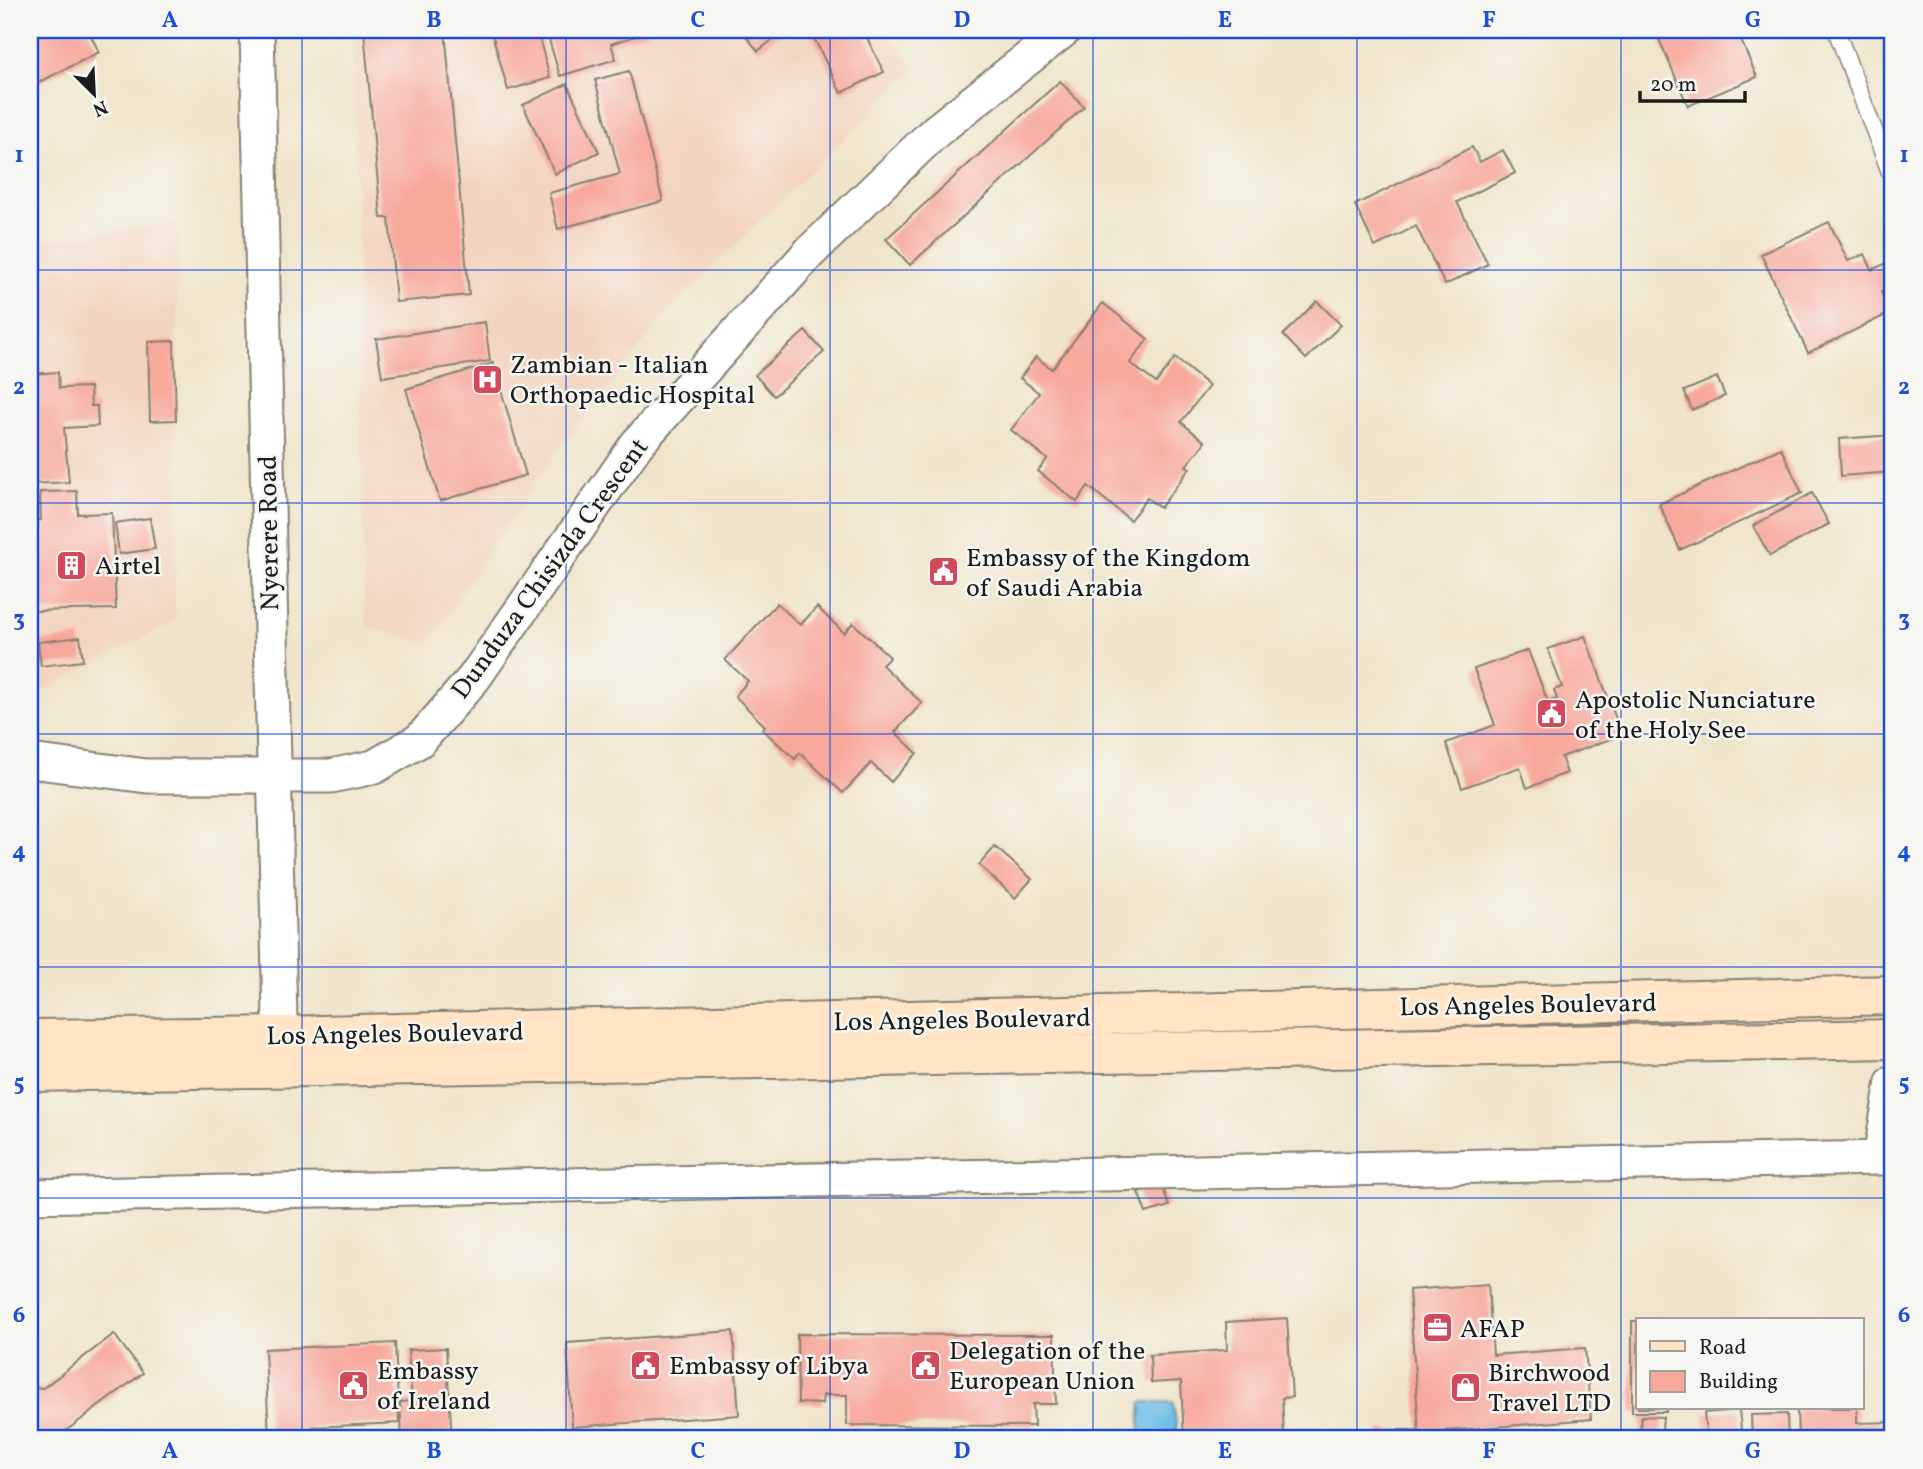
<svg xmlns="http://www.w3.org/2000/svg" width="1923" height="1469" font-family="Vollkorn,serif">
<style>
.built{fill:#f3d4bf}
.water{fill:#69bbe5;stroke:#426c80;stroke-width:2}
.building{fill:#f8a79b}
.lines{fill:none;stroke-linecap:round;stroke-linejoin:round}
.service-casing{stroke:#868072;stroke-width:19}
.minor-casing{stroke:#868072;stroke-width:37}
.secondary-casing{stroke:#868072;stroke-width:42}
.service{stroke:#fff;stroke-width:16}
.minor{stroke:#fff;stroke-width:33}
.secondary{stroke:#ffe4c6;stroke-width:38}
.grid{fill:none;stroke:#1d4ed8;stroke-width:2;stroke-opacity:0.55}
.labels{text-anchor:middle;stroke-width:5;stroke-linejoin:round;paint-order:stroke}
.poi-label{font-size:26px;fill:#1c1c1c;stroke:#f6f6f2;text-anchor:start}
.street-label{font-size:26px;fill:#1c1c1c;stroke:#f6f6f2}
.neatline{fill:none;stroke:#1d4ed8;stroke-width:2.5}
.grid-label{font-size:23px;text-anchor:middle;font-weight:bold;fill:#1d4ed8}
</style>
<rect width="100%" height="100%" fill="#f6f6f2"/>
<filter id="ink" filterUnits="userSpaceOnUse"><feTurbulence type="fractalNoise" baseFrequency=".0143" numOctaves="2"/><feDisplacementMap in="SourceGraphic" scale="14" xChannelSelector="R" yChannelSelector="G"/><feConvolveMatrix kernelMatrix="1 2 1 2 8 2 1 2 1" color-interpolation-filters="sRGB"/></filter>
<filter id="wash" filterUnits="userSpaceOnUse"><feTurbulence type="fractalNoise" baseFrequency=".00686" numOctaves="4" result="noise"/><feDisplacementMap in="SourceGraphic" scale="28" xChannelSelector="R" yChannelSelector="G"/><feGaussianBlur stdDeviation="1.57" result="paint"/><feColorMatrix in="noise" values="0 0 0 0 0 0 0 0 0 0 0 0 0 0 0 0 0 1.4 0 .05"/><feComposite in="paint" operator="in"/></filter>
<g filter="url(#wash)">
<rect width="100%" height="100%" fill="#efe4c9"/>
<g class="built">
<path d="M 353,30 L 884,30 L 916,68 L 672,307 L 557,451 L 428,644 L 365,626 Z"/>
<path d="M 178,224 L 175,621 L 30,697 L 30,242 Z"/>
</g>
<path class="water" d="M 1142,1402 L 1173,1402 L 1178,1439 L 1139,1439 Z"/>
<g id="blocks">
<g class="building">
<path d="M 30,30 L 51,30 L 53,33 L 59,30 L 88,30 L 99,52 L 30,87 Z"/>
<path d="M 364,30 L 445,30 L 469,295 L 396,302 L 389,218 L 381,218 Z"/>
<path d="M 491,30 L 537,30 L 550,78 L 508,90 Z"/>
<path d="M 546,30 L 647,30 L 648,32 L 611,44 L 616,59 L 560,76 Z"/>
<path d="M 741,30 L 785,30 L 758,51 Z"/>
<path d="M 810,30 L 863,30 L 884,72 L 841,93 Z"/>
<path d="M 1655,30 L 1758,30 L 1740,38 L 1757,77 L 1688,106 Z"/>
<path d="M 629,71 L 663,201 L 558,229 L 549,193 L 620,174 L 595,80 Z"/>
<path d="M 1060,81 L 1084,107 L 910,265 L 886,239 Z"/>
<path d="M 567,84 L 599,152 L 555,174 L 523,105 Z"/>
<path d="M 1472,147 L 1480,162 L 1503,150 L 1515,173 L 1457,202 L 1488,264 L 1445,285 L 1416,226 L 1375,247 L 1355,205 Z"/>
<path d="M 1829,222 L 1848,261 L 1865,254 L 1872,270 L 1893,260 L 1893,286 L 1881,292 L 1890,313 L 1808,353 L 1761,254 Z"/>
<path d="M 1317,301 L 1341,325 L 1306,359 L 1283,335 Z"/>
<path d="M 1103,303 L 1148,339 L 1130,363 L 1156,383 L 1175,358 L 1209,386 L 1181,422 L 1205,442 L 1186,466 L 1190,468 L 1160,508 L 1147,498 L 1130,520 L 1088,486 L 1077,502 L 1038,471 L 1047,459 L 1011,430 L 1039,393 L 1020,378 L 1036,357 L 1052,369 Z"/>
<path d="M 485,322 L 490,361 L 382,377 L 376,339 Z"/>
<path d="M 805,331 L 824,352 L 774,396 L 755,375 Z"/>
<path d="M 174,341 L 176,420 L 150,421 L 148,342 Z"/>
<path d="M 493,363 L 526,475 L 440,501 L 406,389 Z"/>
<path d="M 58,372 L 59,388 L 90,387 L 91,406 L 97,406 L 98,426 L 64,428 L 69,482 L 30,484 L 30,374 Z"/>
<path d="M 1717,377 L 1725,396 L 1692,410 L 1684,391 Z"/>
<path d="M 1893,435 L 1893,472 L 1841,476 L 1839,439 Z"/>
<path d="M 1781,448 L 1802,493 L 1680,550 L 1659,504 Z"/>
<path d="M 77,491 L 78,514 L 112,513 L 116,609 L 30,611 L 30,521 L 41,520 L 40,492 Z"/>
<path d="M 1812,493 L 1829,524 L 1770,556 L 1753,526 Z"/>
<path d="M 150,518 L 155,549 L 119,554 L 115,523 Z"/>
<path d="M 777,603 L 800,625 L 817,607 L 844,633 L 853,623 L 890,657 L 882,665 L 922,703 L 895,732 L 917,753 L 891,782 L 871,763 L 843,793 L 800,753 L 795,759 L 762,729 L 765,726 L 735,696 L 748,681 L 725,660 Z"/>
<path d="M 1585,636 L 1622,735 L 1561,757 L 1567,773 L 1527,788 L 1520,767 L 1462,788 L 1446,743 L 1495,725 L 1474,669 L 1528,650 L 1548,702 L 1557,699 L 1554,690 L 1562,687 L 1548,649 Z"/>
<path d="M 80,637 L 83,661 L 41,666 L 38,642 Z"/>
<path d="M 995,847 L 1032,879 L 1015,898 L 979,865 Z"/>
<path d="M 1162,1185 L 1169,1206 L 1146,1213 L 1138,1192 Z"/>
<path d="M 1488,1284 L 1493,1355 L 1585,1348 L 1591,1419 L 1446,1431 L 1446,1439 L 1380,1439 L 1380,1430 L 1419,1430 L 1409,1290 Z"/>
<path d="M 1287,1318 L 1292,1397 L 1282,1398 L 1284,1434 L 1184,1439 L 1181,1381 L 1151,1383 L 1150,1355 L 1227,1350 L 1226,1322 Z"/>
<path d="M 1632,1321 L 1638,1321 L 1638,1408 L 1666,1408 L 1666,1412 L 1632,1412 Z"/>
<path d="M 733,1331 L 739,1415 L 572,1427 L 567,1343 Z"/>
<path d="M 114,1334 L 143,1373 L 55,1439 L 30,1439 L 30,1387 L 43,1388 Z"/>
<path d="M 797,1334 L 1054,1335 L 1056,1404 L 1033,1404 L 1034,1426 L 847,1425 L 847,1395 L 823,1395 L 822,1404 L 798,1403 Z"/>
<path d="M 395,1343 L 399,1423 L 313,1427 L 313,1439 L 269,1439 L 265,1349 Z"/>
<path d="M 446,1348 L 452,1439 L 402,1439 L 400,1402 L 412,1401 L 408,1350 Z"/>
<path d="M 1797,1408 L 1857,1408 L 1857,1423 L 1893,1422 L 1893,1439 L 1798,1439 Z"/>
<path d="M 1739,1410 L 1742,1439 L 1707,1439 L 1704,1413 Z"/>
<path d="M 1787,1414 L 1788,1439 L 1752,1439 L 1751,1415 Z"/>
<path d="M 1641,1416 L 1663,1417 L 1661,1439 L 1640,1439 Z"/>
</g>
</g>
</g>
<g filter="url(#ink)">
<use href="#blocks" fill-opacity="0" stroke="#868072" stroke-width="2"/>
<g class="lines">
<defs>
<path id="service" d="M 1836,30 L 1893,180"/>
<g id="minor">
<path d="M 257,30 L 281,1063"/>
<path d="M 30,761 L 147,776 L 331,776 L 374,767 L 420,740 L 474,678 L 637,444 L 809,253 L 936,131 L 1064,30"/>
<path d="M 30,1196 L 1880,1158 L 1893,1082"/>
</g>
<g id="secondary">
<path d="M 30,1039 L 279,1036 L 1893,995"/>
<path d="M 30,1072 L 1893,1039"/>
</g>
</defs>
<use href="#service" class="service-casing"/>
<use href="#minor" class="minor-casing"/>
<use href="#secondary" class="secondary-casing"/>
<use href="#service" class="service"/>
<use href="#minor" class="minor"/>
<use href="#secondary" class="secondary"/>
</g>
</g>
<path class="grid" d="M 302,30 L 302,1439M 566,30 L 566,1439M 830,30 L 830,1439M 1093,30 L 1093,1439M 1357,30 L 1357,1439M 1621,30 L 1621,1439M 30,270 L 1893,270M 30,503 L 1893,503M 30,734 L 1893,734M 30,967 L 1893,967M 30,1198 L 1893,1198"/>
<defs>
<symbol id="hospital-square" viewBox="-11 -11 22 22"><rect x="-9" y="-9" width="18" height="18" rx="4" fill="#d1495b" stroke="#f6f6f2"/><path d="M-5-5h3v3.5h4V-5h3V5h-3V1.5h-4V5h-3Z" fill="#fff"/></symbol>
<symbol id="building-square" viewBox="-11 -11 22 22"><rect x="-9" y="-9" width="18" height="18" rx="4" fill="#d1495b" stroke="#f6f6f2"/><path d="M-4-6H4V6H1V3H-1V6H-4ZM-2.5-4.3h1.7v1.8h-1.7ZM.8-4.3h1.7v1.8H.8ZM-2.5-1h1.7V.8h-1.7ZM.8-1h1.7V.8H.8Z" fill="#fff"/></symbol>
<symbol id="civic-square" viewBox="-11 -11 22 22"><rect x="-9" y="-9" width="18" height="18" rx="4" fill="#d1495b" stroke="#f6f6f2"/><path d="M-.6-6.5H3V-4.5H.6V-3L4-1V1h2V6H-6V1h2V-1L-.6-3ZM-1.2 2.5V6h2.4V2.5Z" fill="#fff"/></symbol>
<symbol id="office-square" viewBox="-11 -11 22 22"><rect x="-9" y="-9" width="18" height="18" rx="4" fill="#d1495b" stroke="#f6f6f2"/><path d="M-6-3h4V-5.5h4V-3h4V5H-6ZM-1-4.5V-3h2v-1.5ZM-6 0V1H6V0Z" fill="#fff"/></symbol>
<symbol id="shop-square" viewBox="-11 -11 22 22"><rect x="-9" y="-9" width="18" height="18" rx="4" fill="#d1495b" stroke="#f6f6f2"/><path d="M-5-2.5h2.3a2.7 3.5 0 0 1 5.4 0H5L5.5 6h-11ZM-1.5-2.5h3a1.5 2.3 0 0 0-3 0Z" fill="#fff"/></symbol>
</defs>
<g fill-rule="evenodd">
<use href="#hospital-square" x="470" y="362" width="35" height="35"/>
<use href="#building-square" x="54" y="548" width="35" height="35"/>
<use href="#civic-square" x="926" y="554" width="35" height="35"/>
<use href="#civic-square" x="1534" y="696" width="35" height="35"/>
<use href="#office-square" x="1420" y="1310" width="35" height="35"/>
<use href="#civic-square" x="628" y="1348" width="35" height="35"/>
<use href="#civic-square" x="908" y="1348" width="35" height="35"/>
<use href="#civic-square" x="336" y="1368" width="35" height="35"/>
<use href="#shop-square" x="1448" y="1370" width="35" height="35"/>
</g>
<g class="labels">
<g class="poi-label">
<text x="510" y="373">Zambian - Italian<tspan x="510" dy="30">Orthopaedic Hospital</tspan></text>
<text x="966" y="566">Embassy of the Kingdom<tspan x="966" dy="30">of Saudi Arabia</tspan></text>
<text x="95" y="574">Airtel</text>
<text x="1575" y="708">Apostolic Nunciature<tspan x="1575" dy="30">of the Holy See</tspan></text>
<text x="1460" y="1337">AFAP</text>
<text x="949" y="1359">Delegation of the<tspan x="949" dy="30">European Union</tspan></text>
<text x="669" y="1374">Embassy of Libya</text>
<text x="377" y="1379">Embassy<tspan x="377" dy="30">of Ireland</tspan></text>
<text x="1488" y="1381">Birchwood<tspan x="1488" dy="30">Travel LTD</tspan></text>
</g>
<g class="street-label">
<text transform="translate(268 533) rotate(-91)" y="9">Nyerere Road</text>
<text transform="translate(549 568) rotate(-54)" y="9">Dunduza Chisizda Crescent</text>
<text transform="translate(1528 1004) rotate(-1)" y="9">Los Angeles Boulevard</text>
<text transform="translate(962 1019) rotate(-1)" y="9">Los Angeles Boulevard</text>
<text transform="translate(395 1033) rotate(-1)" y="9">Los Angeles Boulevard</text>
</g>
</g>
<rect width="1923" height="1469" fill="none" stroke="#f6f6f2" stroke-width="77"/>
<rect x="1636" y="1318" width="228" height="91" fill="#f6f6f2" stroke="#9f9f9c" stroke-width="2"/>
<rect x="1650" y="1341" width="35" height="10" fill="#ffe4c6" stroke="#9f9f9c" stroke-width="2"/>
<text x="1699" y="1354" font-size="21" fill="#1c1c1c">Road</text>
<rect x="1650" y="1371" width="35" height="21" fill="#f8a79b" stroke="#9f9f9c" stroke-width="2"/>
<text x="1699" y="1388" font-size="21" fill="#1c1c1c">Building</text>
<g transform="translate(94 94) rotate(156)" stroke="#f6f6f2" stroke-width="5" paint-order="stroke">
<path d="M0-5L12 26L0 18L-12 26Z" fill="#1c1c1c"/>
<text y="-10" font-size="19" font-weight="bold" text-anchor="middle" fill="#1c1c1c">N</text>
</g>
<path d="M1640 91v10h105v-10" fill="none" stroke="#1c1c1c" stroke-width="3.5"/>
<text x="1650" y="91" font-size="21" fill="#1c1c1c" stroke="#f6f6f2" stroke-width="5" paint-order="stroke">20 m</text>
<rect x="38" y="38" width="1846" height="1392" class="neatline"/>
<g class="grid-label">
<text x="170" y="27">A</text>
<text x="434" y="27">B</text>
<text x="698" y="27">C</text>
<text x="962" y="27">D</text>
<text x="1225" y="27">E</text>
<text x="1489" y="27">F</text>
<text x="1753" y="27">G</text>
<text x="19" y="162">1</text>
<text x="1904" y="162">1</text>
<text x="19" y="394">2</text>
<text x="1904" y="394">2</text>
<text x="19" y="626">3</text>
<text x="1904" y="626">3</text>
<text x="19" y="858">4</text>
<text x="1904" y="858">4</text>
<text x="19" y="1090">5</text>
<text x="1904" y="1090">5</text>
<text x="19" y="1322">6</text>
<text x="1904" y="1322">6</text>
<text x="170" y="1458">A</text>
<text x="434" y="1458">B</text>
<text x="698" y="1458">C</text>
<text x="962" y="1458">D</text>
<text x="1225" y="1458">E</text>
<text x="1489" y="1458">F</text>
<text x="1753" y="1458">G</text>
</g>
</svg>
